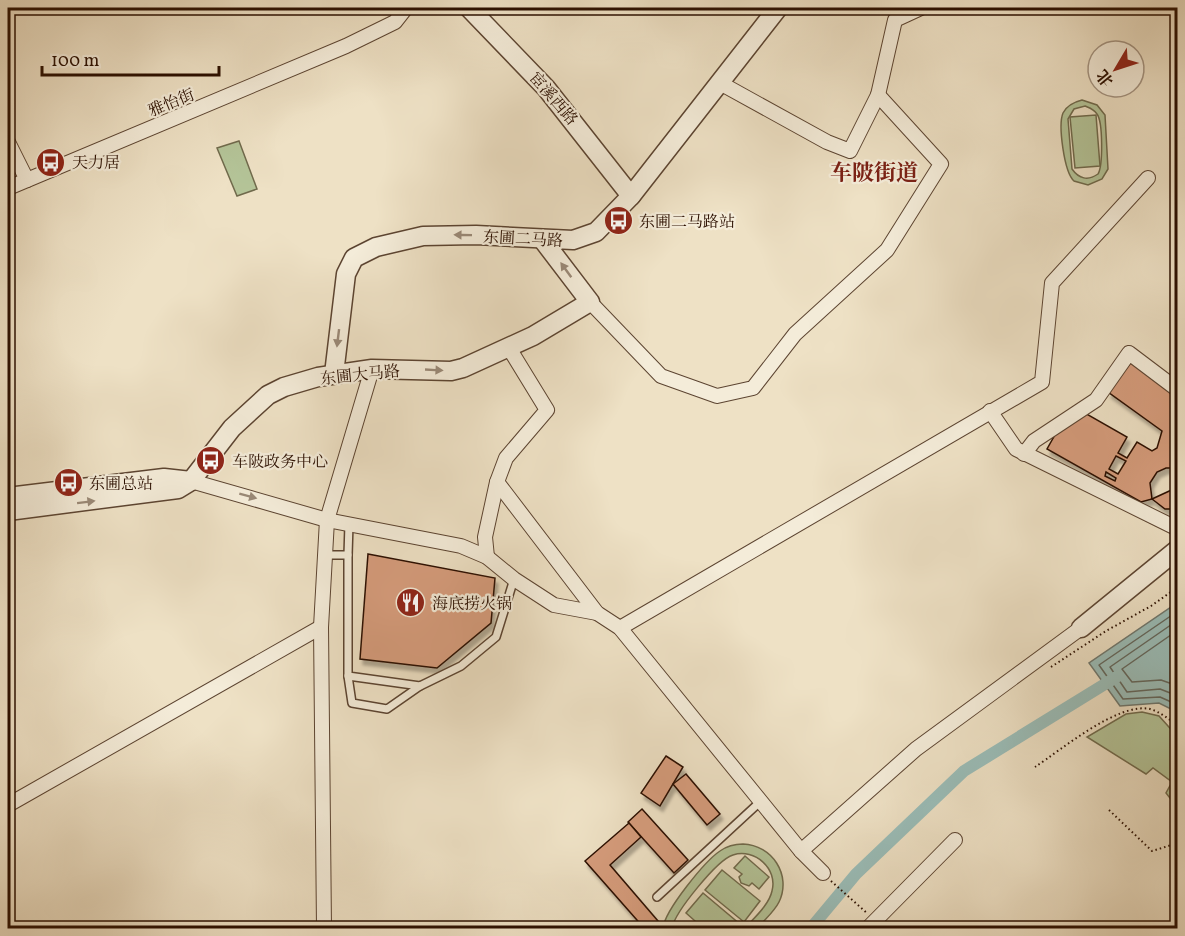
<svg xmlns="http://www.w3.org/2000/svg" width="1185" height="936" font-family="Vollkorn,'Noto Serif SC',serif">
<style>
.green{fill:#b4c498;stroke:#706a4c;stroke-width:1.5;fill-rule:evenodd}
.water{fill:#9abdb8;stroke:#6e776e;stroke-width:1.5}
.lines{fill:none;stroke-linecap:round;stroke-linejoin:round}
.shore{stroke:#62665c;stroke-width:1.5}
.canal{stroke:#9abdb8;stroke-width:12}
.building{fill:#d69c7b;stroke:#2b0f00;stroke-width:1.5;fill-rule:evenodd;filter:url(#shadow)}
.service-casing{stroke:#5c4431;stroke-width:10}
.minor-casing{stroke:#5c4431;stroke-width:16}
.tertiary-casing{stroke:#5c4431;stroke-width:21}
.path{stroke:#2b0f00;stroke-width:2;stroke-dasharray:1.5 3;stroke-linecap:butt}
.service{stroke:#f4ecd9;stroke-width:7}
.minor{stroke:#f4ecd9;stroke-width:14}
.tertiary{stroke:#f4ecd9;stroke-width:18}
.oneway{fill:#9a8977}
.labels{text-anchor:middle;stroke-width:4.5;stroke-linejoin:round;paint-order:stroke}
.street-label{font-size:16px;fill:#2b0f00;stroke:#f4ecd9}
.poi-label{font-size:16px;fill:#2b0f00;stroke:#f4ecd9;text-anchor:start}
.district-label{font-size:22px;font-weight:bold;fill:#7a1f14;stroke:#f4ecd9}
</style>
<defs>
<filter id="shadow"><feDropShadow dx="3" dy="5.5" stdDeviation="1.5" flood-color="#0004"/></filter>
</defs>
<rect width="100%" height="100%" fill="#eee1c5"/>
<filter id="stains"><feTurbulence type="fractalNoise" baseFrequency=".00333" numOctaves="4"/><feColorMatrix values="0 0 0 0 .2 0 0 0 0 .09 0 0 0 0 .02 0 0 0 .5 -.17"/></filter>
<radialGradient id="worn" r=".72"><stop offset=".6" stop-color="#630" stop-opacity="0"/><stop offset="1" stop-color="#630" stop-opacity=".3"/></radialGradient>
<g class="green">
<path d="M 1082,100 L 1097,105 L 1105,115 L 1108,169 L 1102,179 L 1088,185 L 1074,181 C 1064,172 1058,125 1063,113 C 1067,105 1074,102 1082,100 ZM 1085,106 C 1090,108 1094,109 1097,114 C 1103,122 1103,166 1098,174 C 1088,181 1079,179 1072,169 L 1068,119 L 1074,109 Z"/>
<path d="M 1096,115 L 1100,166 L 1075,168 L 1070,117 Z"/>
<path d="M 239,141 L 257,189 L 237,196 L 217,148 Z"/>
<path d="M 1142,712 L 1159,716 L 1177,736 L 1177,807 L 1166,793 L 1172,782 L 1153,768 L 1146,774 L 1087,737 L 1126,714 Z"/>
<path d="M 743,844 C 772,845 792,875 779,902 C 774,912 764,920 758,928 L 745,928 C 754,918 769,905 772,891 C 778,869 755,848 733,855 C 717,860 675,912 672,928 L 663,928 C 665,910 705,861 720,851 C 727,846 734,844 743,844 Z"/>
<path d="M 745,856 L 769,877 L 759,889 L 752,883 L 749,886 L 741,883 L 739,877 L 742,874 L 734,868 Z"/>
<path d="M 722,870 L 760,901 L 744,922 L 705,890 Z"/>
<path d="M 703,893 L 741,925 L 737,928 L 703,928 L 686,913 Z"/>
</g>
<path class="water" d="M 1177,603 L 1177,712 L 1159,703 L 1120,706 L 1089,663 Z"/>
<g class="lines">
<g class="shore">
<path d="M 1178,611 L 1099,665 L 1123,699 L 1160,697 L 1178,705"/>
<path d="M 1178,620 L 1110,667 L 1127,692 L 1160,689 L 1178,696"/>
<path d="M 1178,630 L 1122,669 L 1132,682 L 1161,680 L 1178,686"/>
</g>
<path class="canal" d="M 811,928 L 856,874 L 964,771 L 1118,676"/>
</g>
<g class="building">
<path d="M 1132,361 L 1178,395 L 1178,468 L 1166,468 L 1157,472 L 1150,483 L 1152,499 L 1141,502 L 1047,449 L 1060,426 L 1085,413 L 1127,437 L 1118,453 L 1127,458 L 1137,442 L 1152,451 L 1157,448 L 1162,431 L 1108,392 ZM 1116,456 L 1126,461 L 1118,474 L 1109,469 ZM 1106,472 L 1116,478 L 1115,481 L 1105,476 Z"/>
<path d="M 1178,487 L 1178,509 L 1165,509 L 1152,499 Z"/>
<path d="M 368,554 L 495,578 L 491,623 L 437,668 L 360,659 Z"/>
<path d="M 666,756 L 683,767 L 660,806 L 641,793 Z"/>
<path d="M 686,774 L 720,814 L 707,825 L 673,784 Z"/>
<path d="M 642,809 L 688,860 L 674,873 L 628,822 Z"/>
<path d="M 629,823 L 641,837 L 610,865 L 658,921 L 650,928 L 644,928 L 585,861 Z"/>
</g>
<g class="lines">
<defs>
<g id="service">
<path d="M 325,555 L 348,555 L 348,676 L 420,686 L 461,666 L 496,637 L 514,579"/>
<path d="M 348,555 L 349,524"/>
<path d="M 348,676 L 352,703 L 387,709 L 420,686"/>
<path d="M 657,897 L 761,801"/>
</g>
<g id="minor">
<path d="M 720,83 L 827,142 L 850,151 L 878,95 L 895,20 L 921,8"/>
<path d="M 8,142 L 27,180"/>
<path d="M 8,188 L 346,46 L 395,22 L 406,8"/>
<path d="M 590,302 L 661,376 L 717,396 L 753,388 L 795,334 L 887,250 L 941,164 L 878,95"/>
<path d="M 509,348 L 547,410 L 506,458 L 497,482 L 597,613 L 620,628 L 801,851 L 823,873"/>
<path d="M 990,411 L 1016,449 L 1178,529"/>
<path d="M 1024,454 L 1034,441 L 1096,400 L 1129,353 L 1178,390"/>
<path d="M 191,481 L 327,520 L 461,546 L 487,557 L 514,579 L 554,605 L 597,613"/>
<path d="M 487,557 L 485,537 L 497,482"/>
<path d="M 620,628 L 1042,382 L 1052,283 L 1148,178"/>
<path d="M 8,805 L 321,627"/>
<path d="M 801,851 L 916,749 L 1081,628"/>
<path d="M 324,928 L 321,627 L 327,520 L 372,369"/>
<path d="M 868,928 L 955,840"/>
</g>
<g id="tertiary">
<path d="M 469,8 L 546,88 L 631,196"/>
<path d="M 334,374 L 346,274 L 354,258 L 376,247 L 423,236 L 476,235 L 573,240 L 596,232 L 631,196 L 778,8"/>
<path d="M 8,497 L 164,478 L 191,481"/>
<path d="M 8,511 L 178,489 L 191,481 L 232,428 L 268,395 L 284,387 L 318,377 L 372,369 L 451,371 L 463,368 L 533,336 L 590,302 L 542,239"/>
<path d="M 1081,628 L 1178,549"/>
</g>
</defs>
<use href="#service" class="service-casing"/>
<use href="#minor" class="minor-casing"/>
<use href="#tertiary" class="tertiary-casing"/>
<g class="path">
<path d="M 1051,667 L 1106,631 L 1151,606 L 1178,587"/>
<path d="M 1035,767 C 1061,750 1118,702 1150,709 C 1160,712 1169,719 1178,726"/>
<path d="M 1109,810 L 1152,851 L 1178,843"/>
<path d="M 831,881 L 867,913"/>
</g>
<use href="#service" class="service"/>
<use href="#minor" class="minor"/>
<use href="#tertiary" class="tertiary"/>
</g>
<defs><path id="oneway-solid" d="M-6-.8H1V-3.2L6.5 0L1 3.2V.8H-6Z" transform="scale(1.5)"/></defs>
<g class="oneway">
<use href="#oneway-solid" transform="translate(463 235) rotate(-179)"/>
<use href="#oneway-solid" transform="translate(566 270) rotate(-126)"/>
<use href="#oneway-solid" transform="translate(338 338) rotate(97)"/>
<use href="#oneway-solid" transform="translate(434 370) rotate(3)"/>
<use href="#oneway-solid" transform="translate(248 496) rotate(15)"/>
<use href="#oneway-solid" transform="translate(86 502) rotate(-7)"/>
</g>
<defs>
<symbol id="bus-disc" viewBox="-11 -11 22 22"><circle r="9.5" fill="#8f2418" stroke="#f4ecd9"/><path d="M-5-6H5V4H4V6H2V4H-2V6H-4V4H-5ZM-3.5-4V0h7V-4ZM-3.5 1.2v1.5H-2V1.2ZM2 1.2v1.5H3.5V1.2Z" fill="#fff"/></symbol>
<symbol id="restaurant-disc" viewBox="-11 -11 22 22"><circle r="9.5" fill="#8f2418" stroke="#f4ecd9"/><path d="M-5-6h1v4h1v-4h1v4h1v-4h1v5L-1.5 .5V6h-2V.5L-5-1ZM5-6V6H3V1.5H1.5Q1.5-4 5-6Z" fill="#fff"/></symbol>
</defs>
<g fill-rule="evenodd">
<use href="#bus-disc" x="34" y="146" width="33" height="33"/>
<use href="#bus-disc" x="602" y="204" width="33" height="33"/>
<use href="#bus-disc" x="194" y="444" width="33" height="33"/>
<use href="#bus-disc" x="52" y="466" width="33" height="33"/>
<use href="#restaurant-disc" x="394" y="586" width="33" height="33"/>
</g>
<g class="labels">
<g class="street-label">
<text transform="translate(554 98) rotate(49)" y="6">宦溪西路</text>
<text transform="translate(171 102) rotate(-22)" y="6">雅怡街</text>
<text transform="translate(523 238) rotate(3)" y="6">东圃二马路</text>
<text transform="translate(360 374) rotate(-6)" y="6">东圃大马路</text>
</g>
<g class="poi-label">
<text x="72" y="168">天力居</text>
<text x="639" y="227">东圃二马路站</text>
<text x="232" y="467">车陂政务中心</text>
<text x="89" y="489">东圃总站</text>
<text x="432" y="609">海底捞火锅</text>
</g>
<g class="district-label">
<text x="874" y="180">车陂街道</text>
</g>
</g>
<rect width="1185" height="936" fill="none" stroke="#eee1c5" stroke-width="30"/>
<rect x="9" y="9" width="1167" height="918" fill="none" stroke="#2b0f00" stroke-width="3"/>
<rect x="15" y="15" width="1155" height="906" fill="none" stroke="#2b0f00" stroke-width="1.5"/>
<g transform="translate(1116 69) rotate(231)"><circle r="28" fill="#f4ecd9" stroke="#a49482" stroke-width="1.5"/>
<path d="M0-4.5L10 22L0 15L-10 22Z" fill="#8f2418"/>
<text y="-9" font-size="16" font-weight="bold" text-anchor="middle" fill="#2b0f00">北</text>
</g>
<path d="M42 66v9h177v-9" fill="none" stroke="#2b0f00" stroke-width="3"/>
<text x="51" y="66" font-size="18" fill="#2b0f00" stroke="#f4ecd9" stroke-width="4.5" paint-order="stroke">100 m</text>
<rect width="100%" height="100%" filter="url(#stains)"/>
<rect width="100%" height="100%" fill="url(#worn)"/>
</svg>
